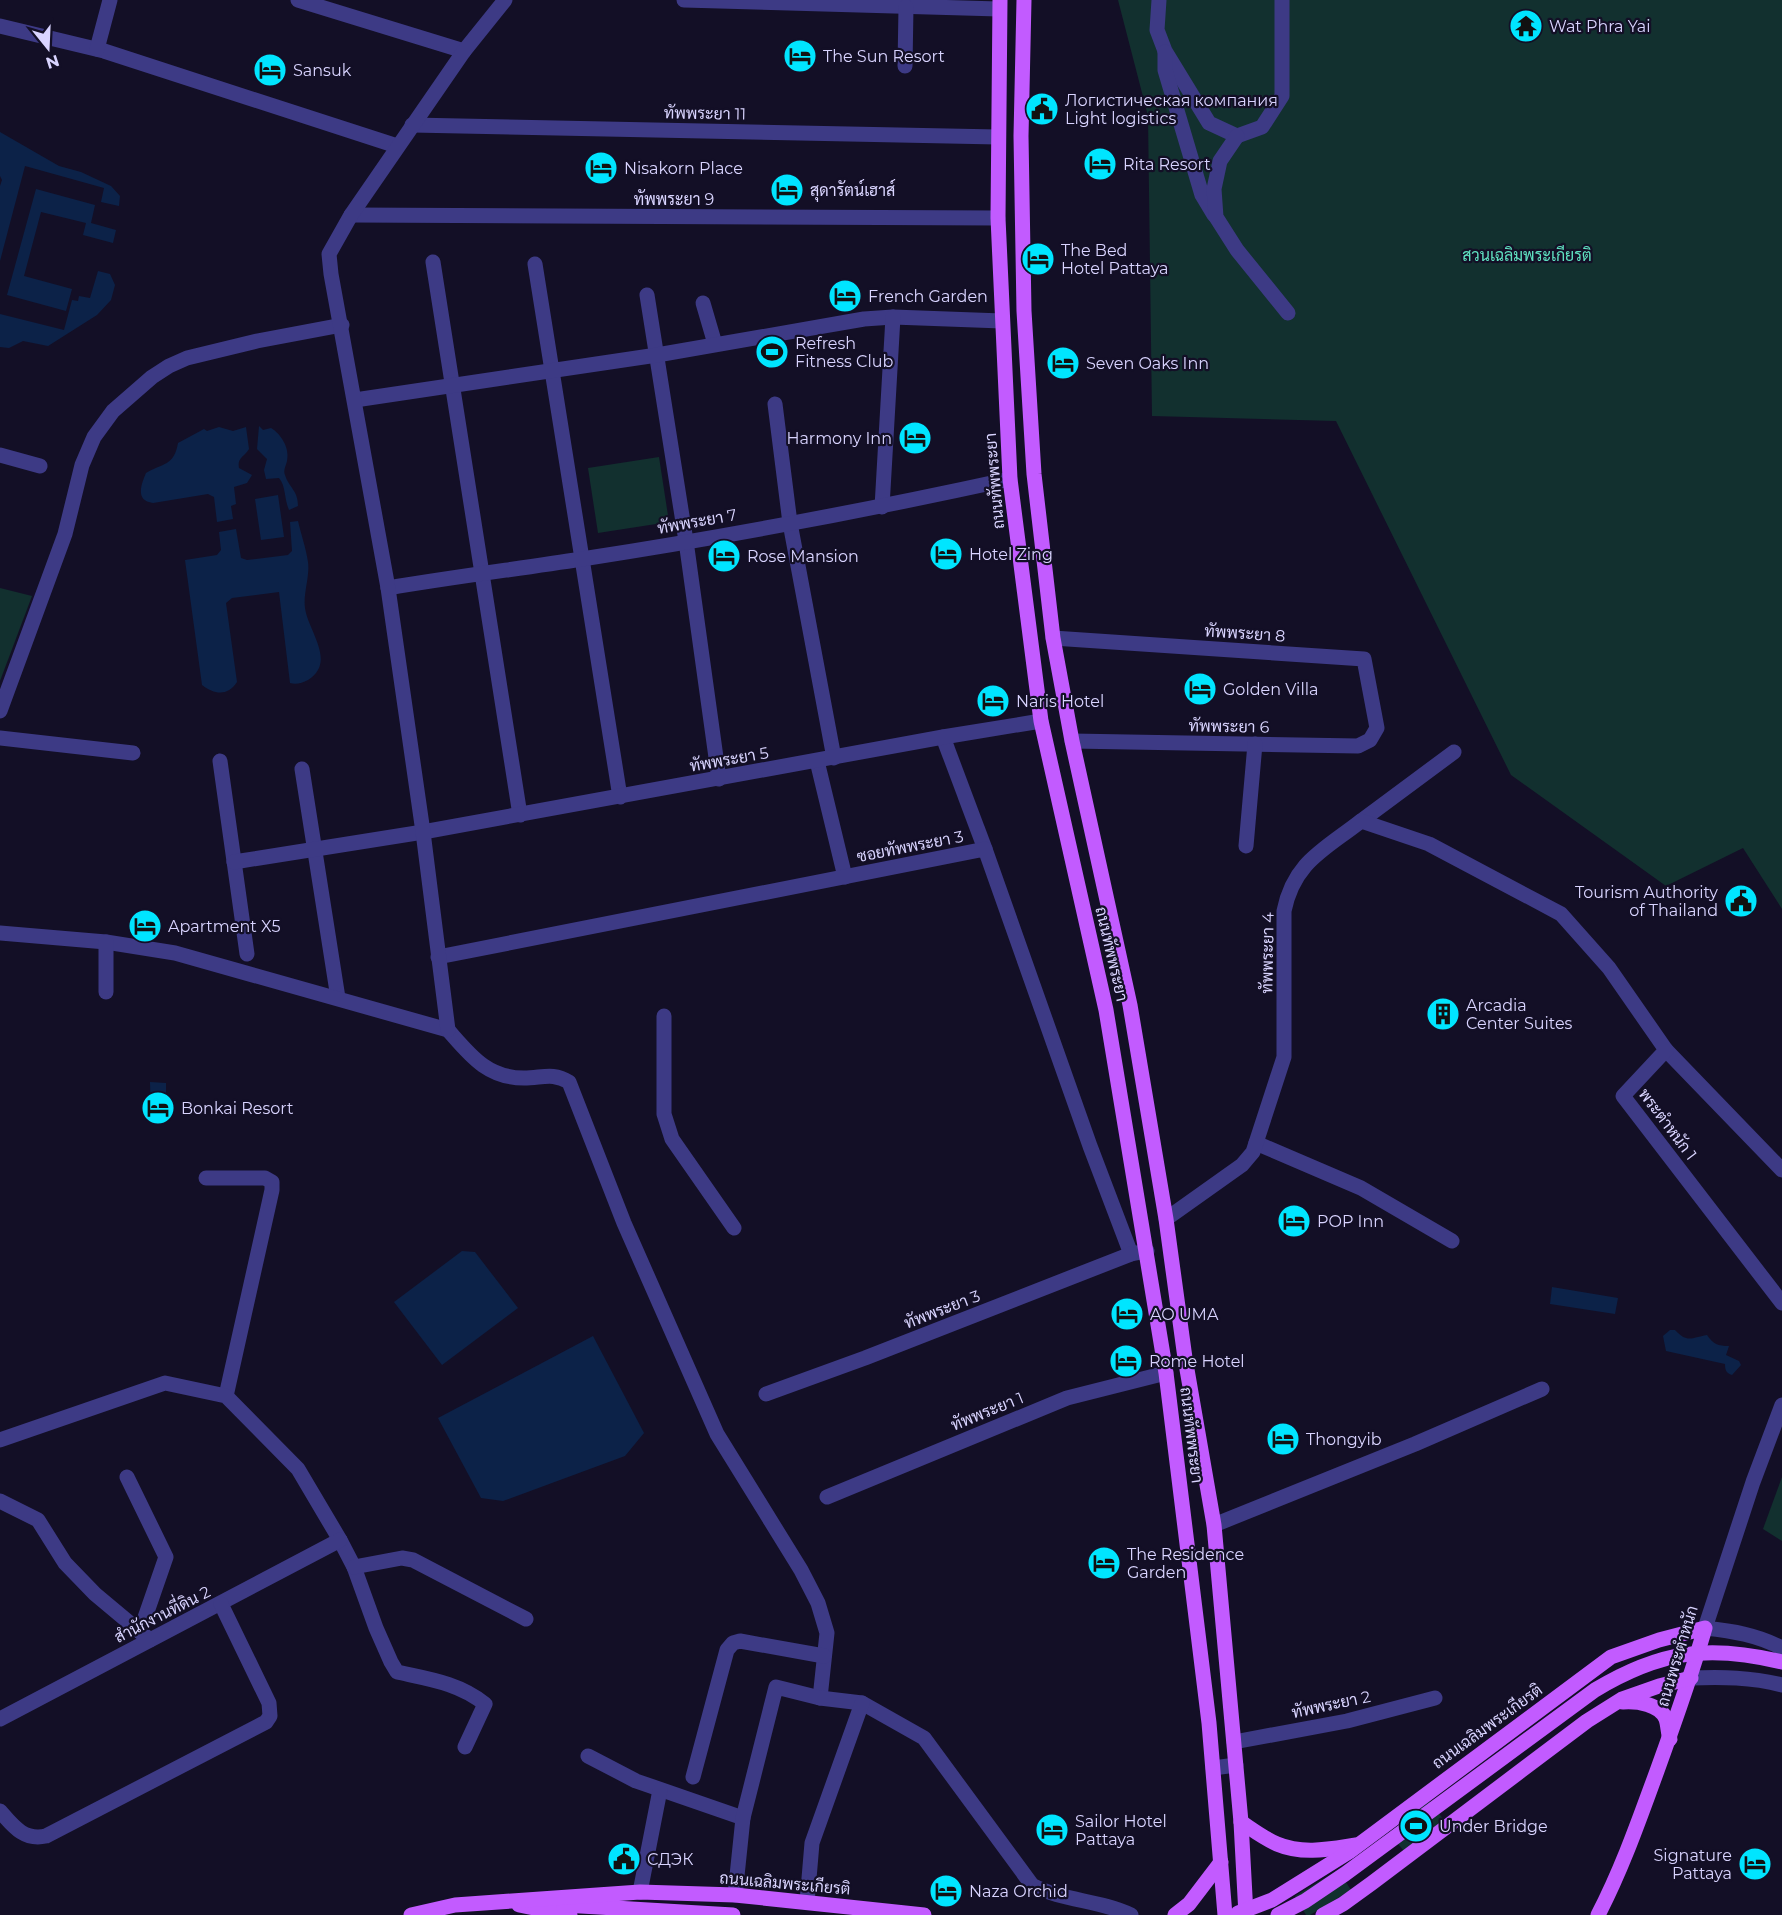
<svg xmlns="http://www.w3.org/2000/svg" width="1782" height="1915" font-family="Montserrat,Sarabun,sans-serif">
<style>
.green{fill:#12302f}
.water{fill:#0c2248}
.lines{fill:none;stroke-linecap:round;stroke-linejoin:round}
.minor{stroke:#3d3a85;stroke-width:15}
.major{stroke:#c25bff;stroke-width:15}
.major-bridge{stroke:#c25bff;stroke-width:15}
.labels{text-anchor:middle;stroke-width:4.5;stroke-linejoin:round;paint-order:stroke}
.poi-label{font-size:16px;fill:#d9d4ff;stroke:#130f26;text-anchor:start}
.street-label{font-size:16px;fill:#d9d4ff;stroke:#130f26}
.park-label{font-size:16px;fill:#5fe0c0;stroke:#130f26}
</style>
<rect width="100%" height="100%" fill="#130f26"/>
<g class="green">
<path d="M 1118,0 L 1782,0 L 1782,909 L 1743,848 L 1666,886 L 1511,775 L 1336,421 L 1152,416 L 1148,116 Z"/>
<path d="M 659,457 L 669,522 L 598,533 L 588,468 Z"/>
<path d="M 0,588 L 32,596 L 0,681 Z"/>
<path d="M 1782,1477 L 1782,1541 L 1763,1529 Z"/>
<path d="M 1429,1801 L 1444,1820 L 1404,1851 L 1389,1833 Z"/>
<path d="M 1338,1870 L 1351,1890 L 1310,1915 L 1306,1915 L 1295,1896 Z"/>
</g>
<g class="water">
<path d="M 0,132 L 59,166 L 81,172 L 111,186 L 120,196 L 119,206 L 101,202 L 104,188 L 25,166 L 0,261 L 0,186 L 2,180 L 0,176 Z"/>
<path d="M 36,189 L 95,205 L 91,223 L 116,230 L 113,243 L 83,235 L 86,223 L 41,212 L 24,276 L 72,289 L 66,311 L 7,295 Z"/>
<path d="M 98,271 L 110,274 L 115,285 L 111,300 L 97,315 L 48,346 L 23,341 L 9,348 L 0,347 L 0,314 L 64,330 L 72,300 L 78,301 L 79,296 L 90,298 Z"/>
<path d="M 259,426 L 263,430 L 271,428 C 281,434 290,448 287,461 C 286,466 283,470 285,475 C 289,488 298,490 298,506 L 289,510 C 284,499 286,486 279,478 L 266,479 L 264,470 L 267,459 L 257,449 Z"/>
<path d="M 219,427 L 233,431 L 246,427 L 249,449 C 244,457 237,458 239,468 L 252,475 L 247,483 L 234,487 L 236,504 L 231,506 L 233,519 L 217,522 L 214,497 L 208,494 L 153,503 C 135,501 141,485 146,473 C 163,463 174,466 178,443 L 204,429 L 207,431 Z"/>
<path d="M 278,495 L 284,537 L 261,540 L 255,499 Z"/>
<path d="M 298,521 C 301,534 306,548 308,562 C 310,577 303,593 305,608 C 308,631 337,662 308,680 C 302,683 296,685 290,683 L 279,592 L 232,598 L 226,603 L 237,682 C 228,696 215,695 202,685 L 185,560 L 217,555 L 221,550 L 219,532 L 236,529 L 241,558 L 247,560 L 288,555 L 292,551 L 290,522 Z"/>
<path d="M 150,1082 L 166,1083 L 166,1114 L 151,1115 Z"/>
<path d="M 462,1251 L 475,1252 L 518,1308 L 442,1365 L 394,1302 Z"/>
<path d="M 1552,1287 L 1618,1298 L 1615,1314 L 1550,1304 Z"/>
<path d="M 1670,1330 L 1675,1330 C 1687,1343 1691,1338 1707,1335 C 1713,1344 1718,1346 1729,1346 L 1726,1355 L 1739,1361 L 1741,1365 L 1732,1375 C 1726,1373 1725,1370 1725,1364 L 1666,1351 L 1663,1336 Z"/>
<path d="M 593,1336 L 644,1433 L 625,1456 L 503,1501 L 481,1498 L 438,1418 Z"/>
</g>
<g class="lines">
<g class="minor">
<path d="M 298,0 L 464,51"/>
<path d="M 684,0 L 999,9"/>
<path d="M 1159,0 L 1157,30 L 1165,51 L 1209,123 L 1237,136 L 1262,127 L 1282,96 L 1282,0"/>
<path d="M 0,26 L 104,51 L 397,146"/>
<path d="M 97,49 L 110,0"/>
<path d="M 1165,52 L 1165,70 L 1202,195 L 1214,215"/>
<path d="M 905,66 L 906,7"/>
<path d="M 412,125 L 998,137"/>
<path d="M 1237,136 L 1220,161 L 1214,189 L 1216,217 L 1237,250 L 1288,313"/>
<path d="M 351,215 L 998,218"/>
<path d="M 433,262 L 520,815"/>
<path d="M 535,264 L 620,797"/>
<path d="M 647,295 L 686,541 L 719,779"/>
<path d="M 703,303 L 715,344"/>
<path d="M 355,400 L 657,355 L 864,319 L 893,317 L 1002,321"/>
<path d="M 775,404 L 790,523 L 834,758"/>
<path d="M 0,455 L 40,466"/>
<path d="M 882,507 L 893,317"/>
<path d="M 388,588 C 453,577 517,569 582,559 C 725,537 868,510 1010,479"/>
<path d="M 1053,638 L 1364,659 L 1377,728 L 1370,740 L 1358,746 L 1072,741"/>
<path d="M 0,711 L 65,534 L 82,465 L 94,437 L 113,411 L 152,377 L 169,366 L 187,358 L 257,341 L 342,325"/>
<path d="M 943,737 L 985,849"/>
<path d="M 0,738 L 133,753"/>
<path d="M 220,761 L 247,954"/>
<path d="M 817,761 L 845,877"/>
<path d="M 302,769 L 338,998"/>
<path d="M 1361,821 L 1454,752"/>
<path d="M 1246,846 L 1255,744"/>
<path d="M 234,862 L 423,832 L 943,737 L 1041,721"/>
<path d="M 0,933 L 106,942 L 175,953 L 448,1030 C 470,1055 487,1078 524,1078 C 542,1078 553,1072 569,1082 L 624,1223 L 717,1434 L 801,1570 L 818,1603 L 827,1633 L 820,1698"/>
<path d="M 438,957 L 985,849 L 1090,1146 L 1131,1254 L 1147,1251"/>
<path d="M 106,992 L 106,942"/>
<path d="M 664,1016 L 664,1114 L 672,1139 L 734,1228"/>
<path d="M 448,1030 L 423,832 L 388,588 L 331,274 L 329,254 L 351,215 L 464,51 L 505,0"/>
<path d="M 1666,1050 L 1782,1170"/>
<path d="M 1256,1143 L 1361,1188 L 1452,1241"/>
<path d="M 206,1178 L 265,1178 L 272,1182 L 272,1190 L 226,1396"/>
<path d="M 1166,1219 L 1242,1165 L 1253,1152 L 1284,1057 L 1284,911 C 1294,862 1324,850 1361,821 L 1429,844 L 1561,914 L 1609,968 L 1666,1050 L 1623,1096 L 1782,1303"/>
<path d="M 766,1394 L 865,1358 L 1131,1254"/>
<path d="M 1782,1405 L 1753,1482 L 1705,1628 C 1733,1631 1757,1635 1782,1648"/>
<path d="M 0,1440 L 165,1383 L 226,1396 L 298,1469 L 340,1540 L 354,1567 L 376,1628 L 391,1662 L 397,1672 C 429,1679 459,1683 485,1704 L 465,1747"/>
<path d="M 127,1477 L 166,1557 L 140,1632"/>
<path d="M 827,1497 L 1067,1398 L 1166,1373"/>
<path d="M 0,1501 L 38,1520 L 65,1563 L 95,1594 L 150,1640"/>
<path d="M 1214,1525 L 1415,1444 L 1542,1389"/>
<path d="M 354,1567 L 402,1558 L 413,1560 L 526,1619"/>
<path d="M 1691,1678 C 1722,1677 1751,1677 1782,1685"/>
<path d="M 0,1719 L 340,1540"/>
<path d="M 1234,1742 L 1347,1721 L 1435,1698"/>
<path d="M 588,1756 L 636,1781 L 743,1818"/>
<path d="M 1213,1768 L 1236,1765"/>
<path d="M 693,1777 L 727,1650 L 733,1643 L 740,1641 L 824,1656"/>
<path d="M 0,1811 C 13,1826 24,1841 46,1836 L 266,1722 L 270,1716 L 269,1703 L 221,1604"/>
<path d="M 640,1892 L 660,1790"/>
<path d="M 735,1895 L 743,1818 L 776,1687 L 820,1698 L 862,1703 L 924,1738 L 1032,1885 C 1062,1901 1100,1900 1131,1915"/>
<path d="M 807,1902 L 812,1843 L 862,1703"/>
</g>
<g class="major">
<path d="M 1000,0 L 998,218 L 1010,479 L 1041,721 L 1106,1010 L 1166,1373 L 1209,1723 L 1225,1915"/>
<path d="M 1024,0 L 1021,136 L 1024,311 L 1034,474 L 1053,638 L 1072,741 L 1130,1005 L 1166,1219 L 1185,1358 L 1214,1525 L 1241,1822 L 1246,1915"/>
<path d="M 1623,1702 C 1637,1701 1660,1704 1666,1719 C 1668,1725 1668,1733 1670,1739"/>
<path d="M 1241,1822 C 1253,1830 1265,1839 1277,1844 C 1303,1855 1330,1849 1356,1845"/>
<path d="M 519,1905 L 570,1915"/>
<path d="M 564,1905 L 733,1915"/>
<path d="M 1238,1913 L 1272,1900 L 1349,1852 L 1611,1657 L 1659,1640 L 1705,1628 C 1691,1677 1674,1724 1657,1771 C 1639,1820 1622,1869 1598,1915"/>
<path d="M 411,1915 L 455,1905 L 640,1892 L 735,1895 L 924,1915"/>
<path d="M 1175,1915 L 1189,1904 L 1221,1862"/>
<path d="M 1323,1915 L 1343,1904 L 1372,1883 L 1587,1721 L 1622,1699 L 1659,1686 L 1691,1678"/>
</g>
<path class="major-bridge" d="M 1278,1915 L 1305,1901 L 1345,1874 L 1595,1690 C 1660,1651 1708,1644 1782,1662"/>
</g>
<defs>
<symbol id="temple-disc" viewBox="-11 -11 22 22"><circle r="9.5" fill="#00e5ff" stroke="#130f26"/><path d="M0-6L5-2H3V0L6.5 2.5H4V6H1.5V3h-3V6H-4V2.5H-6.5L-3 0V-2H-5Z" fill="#111"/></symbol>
<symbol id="hotel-disc" viewBox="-11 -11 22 22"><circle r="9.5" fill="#00e5ff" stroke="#130f26"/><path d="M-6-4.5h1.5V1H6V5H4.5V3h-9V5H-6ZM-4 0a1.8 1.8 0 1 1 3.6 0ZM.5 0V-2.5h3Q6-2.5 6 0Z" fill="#111"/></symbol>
<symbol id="civic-disc" viewBox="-11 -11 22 22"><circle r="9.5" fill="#00e5ff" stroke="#130f26"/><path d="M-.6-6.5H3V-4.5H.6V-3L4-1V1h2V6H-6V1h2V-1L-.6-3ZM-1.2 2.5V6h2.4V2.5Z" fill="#111"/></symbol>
<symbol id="stadium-disc" viewBox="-11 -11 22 22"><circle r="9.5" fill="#00e5ff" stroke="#130f26"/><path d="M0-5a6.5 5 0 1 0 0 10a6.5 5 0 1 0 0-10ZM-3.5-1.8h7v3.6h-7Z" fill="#111"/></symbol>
<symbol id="building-disc" viewBox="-11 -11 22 22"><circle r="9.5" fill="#00e5ff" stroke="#130f26"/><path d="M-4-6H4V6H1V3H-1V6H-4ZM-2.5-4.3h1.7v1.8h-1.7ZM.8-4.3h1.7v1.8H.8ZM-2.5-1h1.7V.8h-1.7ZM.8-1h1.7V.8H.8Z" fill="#111"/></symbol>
</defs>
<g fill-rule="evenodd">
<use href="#temple-disc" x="1507" y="7" width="38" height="38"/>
<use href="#hotel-disc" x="781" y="37" width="38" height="38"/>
<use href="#hotel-disc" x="251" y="51" width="38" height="38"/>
<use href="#civic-disc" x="1023" y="90" width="38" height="38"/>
<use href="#hotel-disc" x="1081" y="145" width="38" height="38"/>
<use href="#hotel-disc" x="582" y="149" width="38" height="38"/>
<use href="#hotel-disc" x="768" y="171" width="38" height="38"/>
<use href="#hotel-disc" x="1019" y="240" width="38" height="38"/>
<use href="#hotel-disc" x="826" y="277" width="38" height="38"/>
<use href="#stadium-disc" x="753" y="333" width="38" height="38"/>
<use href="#hotel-disc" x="1044" y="344" width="38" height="38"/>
<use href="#hotel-disc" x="896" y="419" width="38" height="38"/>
<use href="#hotel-disc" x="927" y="535" width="38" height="38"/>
<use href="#hotel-disc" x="705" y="537" width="38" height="38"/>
<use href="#hotel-disc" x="1181" y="670" width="38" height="38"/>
<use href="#hotel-disc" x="974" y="682" width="38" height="38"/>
<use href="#civic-disc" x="1722" y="882" width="38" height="38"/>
<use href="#hotel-disc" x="126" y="907" width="38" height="38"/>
<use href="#building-disc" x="1424" y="995" width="38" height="38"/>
<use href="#hotel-disc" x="139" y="1089" width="38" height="38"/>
<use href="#hotel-disc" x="1275" y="1202" width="38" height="38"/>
<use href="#hotel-disc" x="1108" y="1295" width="38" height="38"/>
<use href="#hotel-disc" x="1107" y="1342" width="38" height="38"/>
<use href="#hotel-disc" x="1264" y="1420" width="38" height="38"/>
<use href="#hotel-disc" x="1085" y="1544" width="38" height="38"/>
<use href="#stadium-disc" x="1397" y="1807" width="38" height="38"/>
<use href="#hotel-disc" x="1033" y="1811" width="38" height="38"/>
<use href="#civic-disc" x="605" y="1840" width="38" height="38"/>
<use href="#hotel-disc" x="1736" y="1845" width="38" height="38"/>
<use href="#hotel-disc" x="927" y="1872" width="38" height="38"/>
</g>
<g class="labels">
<g class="poi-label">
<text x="1549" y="32">Wat Phra Yai</text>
<text x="823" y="62">The Sun Resort</text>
<text x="293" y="76">Sansuk</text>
<text x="1065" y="106">Логистическая компания<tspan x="1065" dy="18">Light logistics</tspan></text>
<text x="1123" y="170">Rita Resort</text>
<text x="624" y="174">Nisakorn Place</text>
<text x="810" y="196">สุดารัตน์เฮาส์</text>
<text x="1061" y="256">The Bed<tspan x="1061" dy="18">Hotel Pattaya</tspan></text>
<text x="868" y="302">French Garden</text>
<text x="795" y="349">Refresh<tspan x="795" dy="18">Fitness Club</tspan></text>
<text x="1086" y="369">Seven Oaks Inn</text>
<text x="892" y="444" text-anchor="end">Harmony Inn</text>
<text x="969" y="560">Hotel Zing</text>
<text x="747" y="562">Rose Mansion</text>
<text x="1223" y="695">Golden Villa</text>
<text x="1016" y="707">Naris Hotel</text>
<text x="1718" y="898" text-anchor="end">Tourism Authority<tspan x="1718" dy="18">of Thailand</tspan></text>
<text x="168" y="932">Apartment X5</text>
<text x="1466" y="1011">Arcadia<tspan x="1466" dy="18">Center Suites</tspan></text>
<text x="181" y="1114">Bonkai Resort</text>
<text x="1317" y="1227">POP Inn</text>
<text x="1150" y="1320">AO UMA</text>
<text x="1149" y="1367">Rome Hotel</text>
<text x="1306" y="1445">Thongyib</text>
<text x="1127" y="1560">The Residence<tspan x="1127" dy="18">Garden</tspan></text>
<text x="1075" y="1827">Sailor Hotel<tspan x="1075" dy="18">Pattaya</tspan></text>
<text x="1439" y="1832">Under Bridge</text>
<text x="1732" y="1861" text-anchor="end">Signature<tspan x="1732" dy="18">Pattaya</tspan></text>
<text x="647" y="1865">СДЭК</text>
<text x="969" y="1897">Naza Orchid</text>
</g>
<g class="street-label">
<text transform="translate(705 113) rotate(1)" y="6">ทัพพระยา 11</text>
<text x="674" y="205">ทัพพระยา 9</text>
<text transform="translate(994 481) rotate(-95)" y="6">ถนนทัพพระยา</text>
<text transform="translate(697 521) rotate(-10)" y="6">ทัพพระยา 7</text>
<text transform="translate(1245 633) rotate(4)" y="6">ทัพพระยา 8</text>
<text transform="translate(1229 726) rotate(1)" y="6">ทัพพระยา 6</text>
<text transform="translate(729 759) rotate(-10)" y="6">ทัพพระยา 5</text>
<text transform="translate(910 846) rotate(-11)" y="6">ซอยทัพพระยา 3</text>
<text transform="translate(1267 953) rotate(-89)" y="6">ทัพพระยา 4</text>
<text transform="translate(1112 954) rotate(77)" y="6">ถนนทัพพระยา</text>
<text transform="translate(1668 1124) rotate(53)" y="6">พระตำหนัก 1</text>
<text transform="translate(942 1309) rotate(-21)" y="6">ทัพพระยา 3</text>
<text transform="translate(987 1411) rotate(-22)" y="6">ทัพพระยา 1</text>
<text transform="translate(1192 1435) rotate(83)" y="6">ถนนทัพพระยา</text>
<text transform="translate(162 1614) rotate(-27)" y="6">สำนักงานที่ดิน 2</text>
<text transform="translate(1677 1656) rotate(-73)" y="6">ถนนพระตำหนัก</text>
<text transform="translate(1331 1704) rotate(-12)" y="6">ทัพพระยา 2</text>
<text transform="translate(1487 1726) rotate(-36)" y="6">ถนนเฉลิมพระเกียรติ</text>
<text transform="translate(785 1883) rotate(5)" y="6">ถนนเฉลิมพระเกียรติ</text>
</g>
<g class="park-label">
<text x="1527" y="261">สวนเฉลิมพระเกียรติ</text>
</g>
</g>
<g transform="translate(48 48) rotate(162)" stroke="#130f26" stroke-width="4.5" paint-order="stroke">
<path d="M0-4.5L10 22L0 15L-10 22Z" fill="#d9d4ff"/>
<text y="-9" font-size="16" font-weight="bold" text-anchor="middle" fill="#d9d4ff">N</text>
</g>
</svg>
